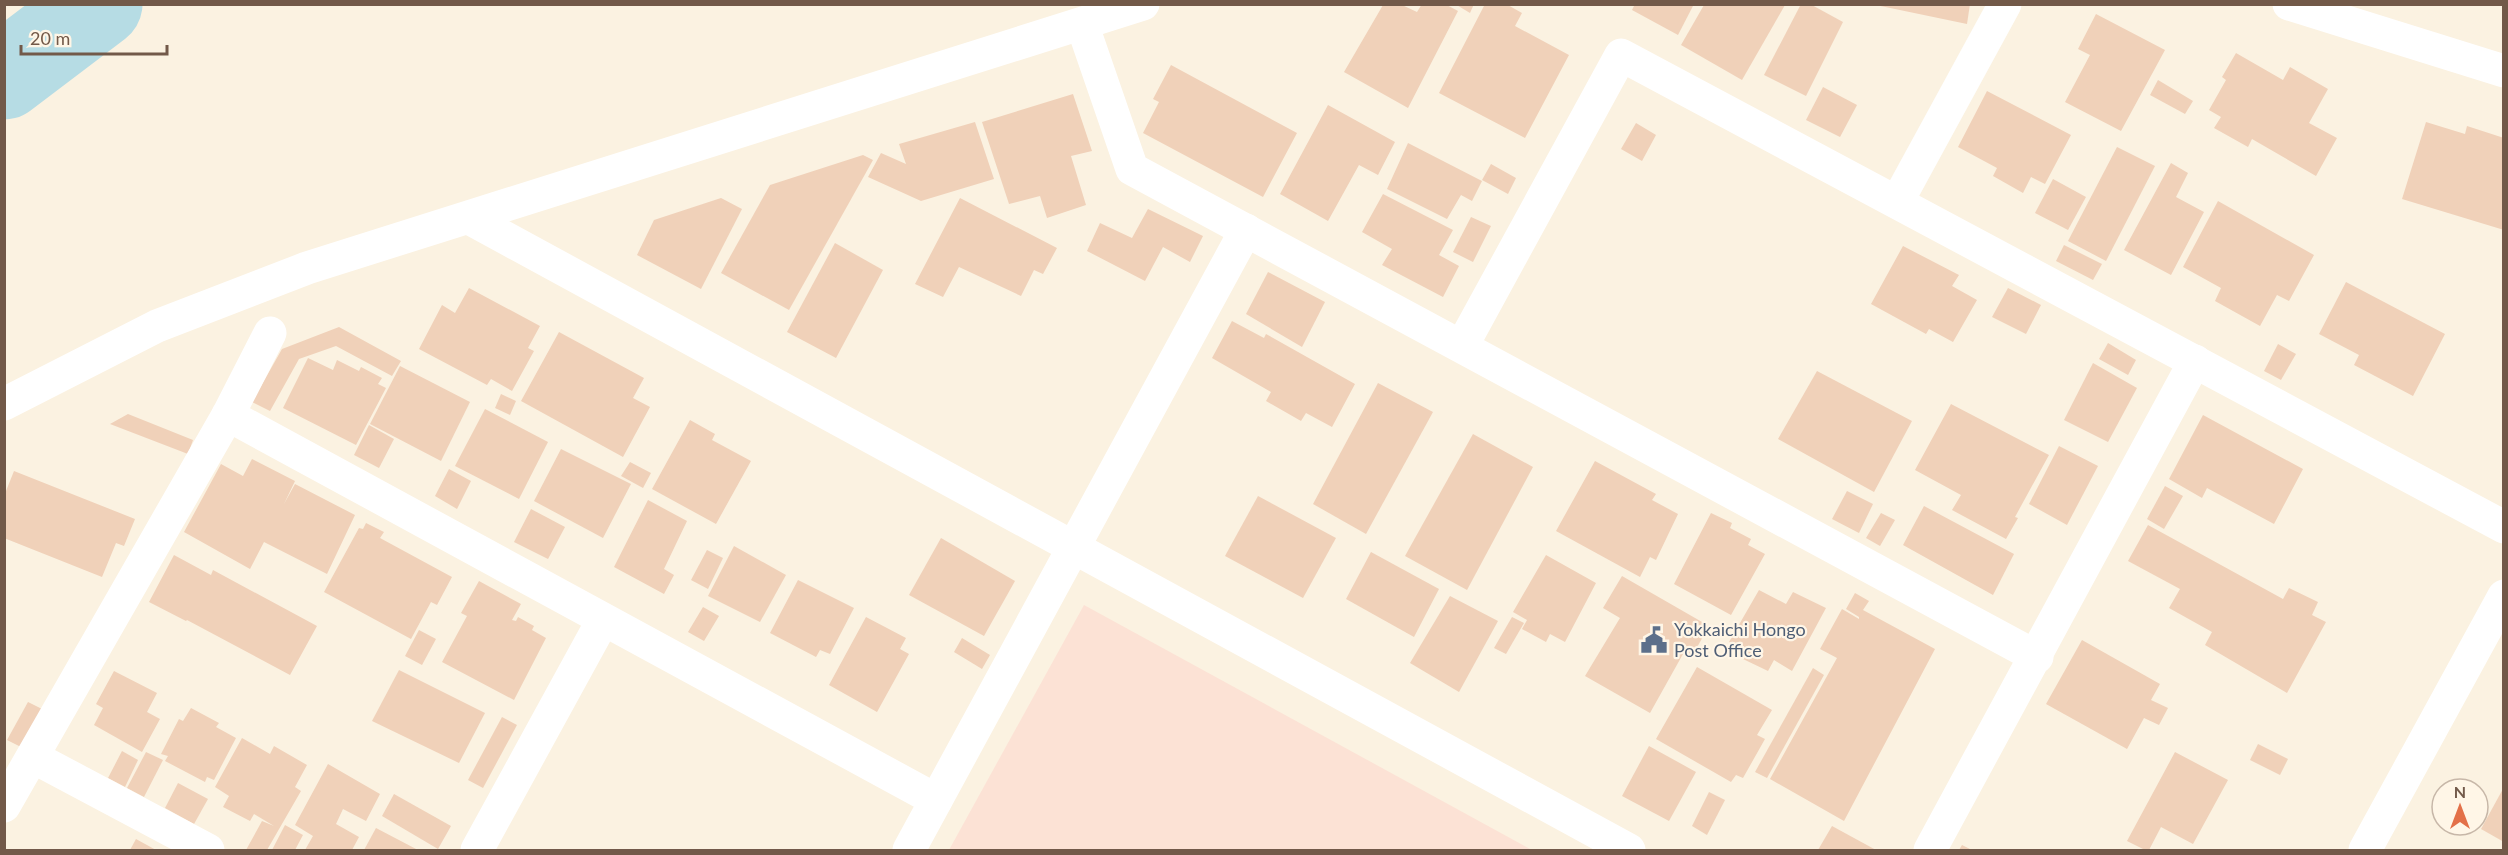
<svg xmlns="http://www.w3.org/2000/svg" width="2508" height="855" font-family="Lato,sans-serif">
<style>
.commercial{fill:#fce2d5}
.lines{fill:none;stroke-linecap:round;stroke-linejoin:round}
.river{stroke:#b6dce4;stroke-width:87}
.building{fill:#f0d1b9}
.minor{stroke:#fff;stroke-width:33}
.labels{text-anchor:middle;stroke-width:4.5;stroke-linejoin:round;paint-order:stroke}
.service-label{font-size:18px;fill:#4e5e75;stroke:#fff6e7;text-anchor:start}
</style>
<rect width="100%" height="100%" fill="#fbf2e1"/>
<path class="commercial" d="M 1084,605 L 1532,850 L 949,850 Z"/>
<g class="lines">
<path class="river" d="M 4,76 L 99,4"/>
</g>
<g class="building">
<path d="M 1422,4 L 1445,4 L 1458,11 L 1408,108 L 1344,72 L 1383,5 L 1402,5 L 1417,12 Z"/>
<path d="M 1455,4 L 1474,4 L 1470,13 Z"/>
<path d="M 1485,4 L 1506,4 L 1522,13 L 1515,26 L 1569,55 L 1525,138 L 1439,93 Z"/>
<path d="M 1635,4 L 1694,4 L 1678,35 L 1632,10 Z"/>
<path d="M 1801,4 L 1810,4 L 1843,22 L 1806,96 L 1764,75 Z"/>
<path d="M 1871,4 L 1970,4 L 1967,24 Z"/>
<path d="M 1704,5 L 1785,5 L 1742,80 L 1681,45 Z"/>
<path d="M 2096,14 L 2165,50 L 2121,131 L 2065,102 L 2090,55 L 2078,49 Z"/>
<path d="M 2236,53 L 2283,80 L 2290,67 L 2328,89 L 2309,123 L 2337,138 L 2316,176 L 2252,139 L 2248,147 L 2214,128 L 2221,117 L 2209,110 L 2226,80 L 2222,77 Z"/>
<path d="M 1171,65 L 1297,133 L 1263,197 L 1143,133 L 1159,102 L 1153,99 Z"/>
<path d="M 2158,80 L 2193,101 L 2185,114 L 2150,95 Z"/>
<path d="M 1823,87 L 1857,105 L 1840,137 L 1806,120 Z"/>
<path d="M 1987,91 L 2071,135 L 2045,184 L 2031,177 L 2023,193 L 1993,176 L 1997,168 L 1958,147 Z"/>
<path d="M 1073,94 L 1092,151 L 1071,156 L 1086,205 L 1047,218 L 1040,196 L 1009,204 L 982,122 Z"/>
<path d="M 1328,105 L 1395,142 L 1378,175 L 1359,165 L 1328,221 L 1280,194 Z"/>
<path d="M 975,122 L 994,179 L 921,201 L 868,177 L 881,153 L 906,164 L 899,144 Z"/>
<path d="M 2426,122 L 2465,134 L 2467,126 L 2504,138 L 2504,230 L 2402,199 Z"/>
<path d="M 1636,123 L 1656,135 L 1642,161 L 1621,149 Z"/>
<path d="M 1408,143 L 1482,181 L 1472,201 L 1461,195 L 1447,219 L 1387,189 Z"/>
<path d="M 2117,147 L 2155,166 L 2106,261 L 2068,241 Z"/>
<path d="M 863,155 L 873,160 L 789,310 L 721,273 L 770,185 Z"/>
<path d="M 2171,163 L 2188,173 L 2176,197 L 2204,212 L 2171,275 L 2124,250 Z"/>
<path d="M 1491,164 L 1516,178 L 1508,194 L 1482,180 Z"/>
<path d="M 2053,179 L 2086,197 L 2068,230 L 2035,213 Z"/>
<path d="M 1383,194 L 1453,230 L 1439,255 L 1459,266 L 1443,297 L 1382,265 L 1392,249 L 1362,232 Z"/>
<path d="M 721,198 L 742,209 L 701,289 L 637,255 L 654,220 Z"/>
<path d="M 960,198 L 1057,248 L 1043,274 L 1034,270 L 1021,296 L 959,267 L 943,297 L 915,284 Z"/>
<path d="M 2218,201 L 2314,255 L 2289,301 L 2277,295 L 2260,326 L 2215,301 L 2221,288 L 2183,267 Z"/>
<path d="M 1148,209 L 1203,236 L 1190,262 L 1163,247 L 1145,281 L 1087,251 L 1100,223 L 1132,238 Z"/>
<path d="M 1471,217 L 1491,226 L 1473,262 L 1453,252 Z"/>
<path d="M 835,243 L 883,270 L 836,358 L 787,332 Z"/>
<path d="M 2064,245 L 2102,264 L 2093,280 L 2056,261 Z"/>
<path d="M 1903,246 L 1959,275 L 1952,286 L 1977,300 L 1953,342 L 1929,329 L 1926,334 L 1871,304 Z"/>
<path d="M 1268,272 L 1325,302 L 1302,347 L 1246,314 Z"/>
<path d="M 2346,282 L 2445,334 L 2413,396 L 2354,365 L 2359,355 L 2319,334 Z"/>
<path d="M 469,288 L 540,326 L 528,348 L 534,351 L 512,391 L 491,379 L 487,385 L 419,349 L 442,305 L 455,313 Z"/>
<path d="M 2008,288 L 2041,305 L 2026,334 L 1992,317 Z"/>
<path d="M 1232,321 L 1264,338 L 1266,334 L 1355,384 L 1332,427 L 1306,413 L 1301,421 L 1266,401 L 1271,392 L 1212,358 Z"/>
<path d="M 339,327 L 401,361 L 392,376 L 336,346 L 299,359 L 270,411 L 252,402 L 282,349 Z"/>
<path d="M 559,332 L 644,378 L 633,398 L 650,407 L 623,457 L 521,401 Z"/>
<path d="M 2108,343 L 2136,360 L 2128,375 L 2099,359 Z"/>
<path d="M 2278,344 L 2296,354 L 2281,380 L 2264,371 Z"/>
<path d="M 308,358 L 333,370 L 337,360 L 359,371 L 361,367 L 382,378 L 378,384 L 386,388 L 356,445 L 283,408 Z"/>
<path d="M 2093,363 L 2137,388 L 2108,442 L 2064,420 Z"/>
<path d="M 400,366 L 470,402 L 441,461 L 370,424 Z"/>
<path d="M 1817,371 L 1912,421 L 1874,492 L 1778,439 Z"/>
<path d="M 1378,383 L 1433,412 L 1366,534 L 1313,504 Z"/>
<path d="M 501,394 L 516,401 L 510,415 L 495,408 Z"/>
<path d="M 1951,404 L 2049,455 L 2015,517 L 2018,518 L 2006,539 L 1952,510 L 1961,495 L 1915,470 Z"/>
<path d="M 485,409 L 548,442 L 519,499 L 455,466 Z"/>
<path d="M 128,414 L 193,440 L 188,454 L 110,424 Z"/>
<path d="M 2203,415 L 2303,469 L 2274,524 L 2207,488 L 2202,498 L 2169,479 Z"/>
<path d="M 690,420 L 715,434 L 712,440 L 751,461 L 716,524 L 652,489 Z"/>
<path d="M 369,425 L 394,439 L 379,468 L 354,455 Z"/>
<path d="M 1473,434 L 1533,467 L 1467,590 L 1405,556 Z"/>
<path d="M 2059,446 L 2098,466 L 2067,525 L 2029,504 Z"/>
<path d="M 561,449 L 631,484 L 603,538 L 534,501 Z"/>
<path d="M 252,459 L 295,481 L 284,504 L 295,484 L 355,515 L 327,574 L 264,542 L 250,569 L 184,532 L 221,464 L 243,476 Z"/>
<path d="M 1595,461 L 1656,494 L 1652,500 L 1678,514 L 1656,560 L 1650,557 L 1640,577 L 1556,531 Z"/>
<path d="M 630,462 L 651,473 L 643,488 L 621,476 Z"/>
<path d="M 449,469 L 471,481 L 457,509 L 435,496 Z"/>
<path d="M 14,471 L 135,519 L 124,546 L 116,543 L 102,577 L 4,538 L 4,496 Z"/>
<path d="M 2165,486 L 2183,496 L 2164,529 L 2147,519 Z"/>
<path d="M 1847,491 L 1873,504 L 1859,533 L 1832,519 Z"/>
<path d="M 1258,496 L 1336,538 L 1303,598 L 1225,556 Z"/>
<path d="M 648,500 L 687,521 L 664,569 L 674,575 L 664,594 L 614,567 Z"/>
<path d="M 1924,506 L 2014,554 L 1993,595 L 1903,545 Z"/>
<path d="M 531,509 L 565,527 L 548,559 L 514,542 Z"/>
<path d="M 1711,513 L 1732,523 L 1730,528 L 1751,539 L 1748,545 L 1765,554 L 1731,615 L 1674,584 Z"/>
<path d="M 1881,513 L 1895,520 L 1880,546 L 1866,538 Z"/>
<path d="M 366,523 L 384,532 L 380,538 L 452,577 L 437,605 L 431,602 L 411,639 L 324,592 L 359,528 L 363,529 Z"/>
<path d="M 2148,525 L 2283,599 L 2289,588 L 2318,602 L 2312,615 L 2326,622 L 2287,693 L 2205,645 L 2212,632 L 2169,608 L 2180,589 L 2128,561 Z"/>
<path d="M 941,538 L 1015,581 L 984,636 L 909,595 Z"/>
<path d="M 734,546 L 786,575 L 760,622 L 708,596 Z"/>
<path d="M 707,550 L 723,558 L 708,589 L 691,580 Z"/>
<path d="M 1371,552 L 1439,589 L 1414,637 L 1346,599 Z"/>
<path d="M 174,555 L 211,575 L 213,570 L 317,626 L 290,675 L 187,620 L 186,621 L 149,602 Z"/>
<path d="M 1546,555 L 1596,583 L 1565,642 L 1550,634 L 1546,642 L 1522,629 L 1527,620 L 1513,612 Z"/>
<path d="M 1622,576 L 1709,626 L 1691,658 L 1683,654 L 1650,713 L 1585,676 L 1620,618 L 1603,608 Z"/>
<path d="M 798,580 L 854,608 L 830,654 L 820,650 L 816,657 L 770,633 Z"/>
<path d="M 479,581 L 521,604 L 512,620 L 516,621 L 518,617 L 534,626 L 532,630 L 546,638 L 514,700 L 442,662 L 467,616 L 461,613 Z"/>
<path d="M 1759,590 L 1786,604 L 1793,592 L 1826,608 L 1792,671 L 1774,660 L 1768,671 L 1743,659 L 1746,653 L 1729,642 Z"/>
<path d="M 1855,593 L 1869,601 L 1863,610 L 1935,649 L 1844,821 L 1770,779 L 1837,658 L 1820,649 L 1842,609 L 1859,619 L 1859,617 L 1846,609 Z"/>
<path d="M 1450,596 L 1498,621 L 1459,692 L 1410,663 Z"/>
<path d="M 703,607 L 719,616 L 704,641 L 688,632 Z"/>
<path d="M 866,617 L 906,638 L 900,649 L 909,654 L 877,712 L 829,685 Z"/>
<path d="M 1512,617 L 1524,623 L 1506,654 L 1494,648 Z"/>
<path d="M 419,630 L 436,639 L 422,665 L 405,656 Z"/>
<path d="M 962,638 L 990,655 L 982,669 L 954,652 Z"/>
<path d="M 2082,640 L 2160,684 L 2151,700 L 2168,708 L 2159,725 L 2144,718 L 2127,749 L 2046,704 Z"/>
<path d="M 1697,667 L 1772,710 L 1757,735 L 1765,739 L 1743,778 L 1736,775 L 1731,782 L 1656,739 Z"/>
<path d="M 1813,668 L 1824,675 L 1767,778 L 1755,772 Z"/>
<path d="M 399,670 L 485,713 L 459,763 L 372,721 Z"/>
<path d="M 114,671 L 157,693 L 147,712 L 160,719 L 142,752 L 94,725 L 103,708 L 96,704 Z"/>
<path d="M 28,702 L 42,709 L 21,747 L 7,740 Z"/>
<path d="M 191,708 L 219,723 L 216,727 L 236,738 L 214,780 L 207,777 L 205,782 L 165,761 L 168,756 L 161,754 L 179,719 L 183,721 Z"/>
<path d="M 502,717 L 517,725 L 483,788 L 468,780 Z"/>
<path d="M 242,738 L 270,754 L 274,746 L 307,765 L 295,787 L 301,791 L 267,850 L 246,850 L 262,821 L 274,826 L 254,814 L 250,821 L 223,807 L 229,796 L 215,787 Z"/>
<path d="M 2258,744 L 2288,759 L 2280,775 L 2250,760 Z"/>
<path d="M 1649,746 L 1696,772 L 1669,821 L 1622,796 Z"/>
<path d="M 122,751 L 138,760 L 125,787 L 108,778 Z"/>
<path d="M 146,752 L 163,760 L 144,797 L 127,788 Z"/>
<path d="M 2175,752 L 2228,780 L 2193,844 L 2161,827 L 2149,850 L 2145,850 L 2127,841 Z"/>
<path d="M 328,764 L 380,794 L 366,821 L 343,809 L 336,824 L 359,837 L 352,850 L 305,850 L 313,836 L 295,825 Z"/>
<path d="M 178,783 L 208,799 L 194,824 L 165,808 Z"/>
<path d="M 2504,787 L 2504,842 L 2481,829 Z"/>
<path d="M 1709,792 L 1725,800 L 1707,835 L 1692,826 Z"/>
<path d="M 394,794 L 451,826 L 438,849 L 382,816 Z"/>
<path d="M 285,825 L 303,835 L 295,850 L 272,850 Z"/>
<path d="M 1832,826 L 1876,850 L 1818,850 Z"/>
<path d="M 376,828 L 418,850 L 364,850 Z"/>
<path d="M 136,839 L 156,850 L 130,850 Z"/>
<path d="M 1962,845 L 1972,850 L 1959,850 Z"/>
</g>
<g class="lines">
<g class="minor">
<path d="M 2289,4 L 2504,71"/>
<path d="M 1082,24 L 1132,169 L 2037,657"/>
<path d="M 1897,202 L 2005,4"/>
<path d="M 469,218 L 1629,850"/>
<path d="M 1462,346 L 1621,55 L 2504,527"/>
<path d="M 4,404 L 157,326 L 307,268 L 1143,4"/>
<path d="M 228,415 L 936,800"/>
<path d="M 33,757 L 208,850"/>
<path d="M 4,806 L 228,415 L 270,333"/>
<path d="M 477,850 L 603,620"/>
<path d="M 909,850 L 1246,230"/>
<path d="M 1930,850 L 2195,361"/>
<path d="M 2365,850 L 2504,596"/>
</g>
</g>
<defs>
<symbol id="civic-bare" viewBox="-9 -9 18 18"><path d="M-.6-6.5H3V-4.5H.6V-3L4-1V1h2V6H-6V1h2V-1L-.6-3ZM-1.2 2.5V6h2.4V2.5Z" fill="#5c6f8a" stroke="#fff6e7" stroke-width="2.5" paint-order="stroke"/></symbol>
</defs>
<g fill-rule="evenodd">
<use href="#civic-bare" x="1635" y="621" width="38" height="38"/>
</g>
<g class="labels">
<g class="service-label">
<text x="1674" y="636">Yokkaichi Hongo<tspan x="1674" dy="21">Post Office</tspan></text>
</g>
</g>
<rect width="2508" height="855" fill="none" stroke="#725949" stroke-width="12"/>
<g transform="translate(2460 807)"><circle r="28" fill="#fff6e7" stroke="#c7b7a8" stroke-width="1.5"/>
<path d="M0-4.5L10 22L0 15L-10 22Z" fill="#e37048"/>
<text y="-9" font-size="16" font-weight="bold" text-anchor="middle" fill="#725949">N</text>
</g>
<path d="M21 45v9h146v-9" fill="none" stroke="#725949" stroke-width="3"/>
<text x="30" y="45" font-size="18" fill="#725949" stroke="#fff6e7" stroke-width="4.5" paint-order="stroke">20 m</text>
</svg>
